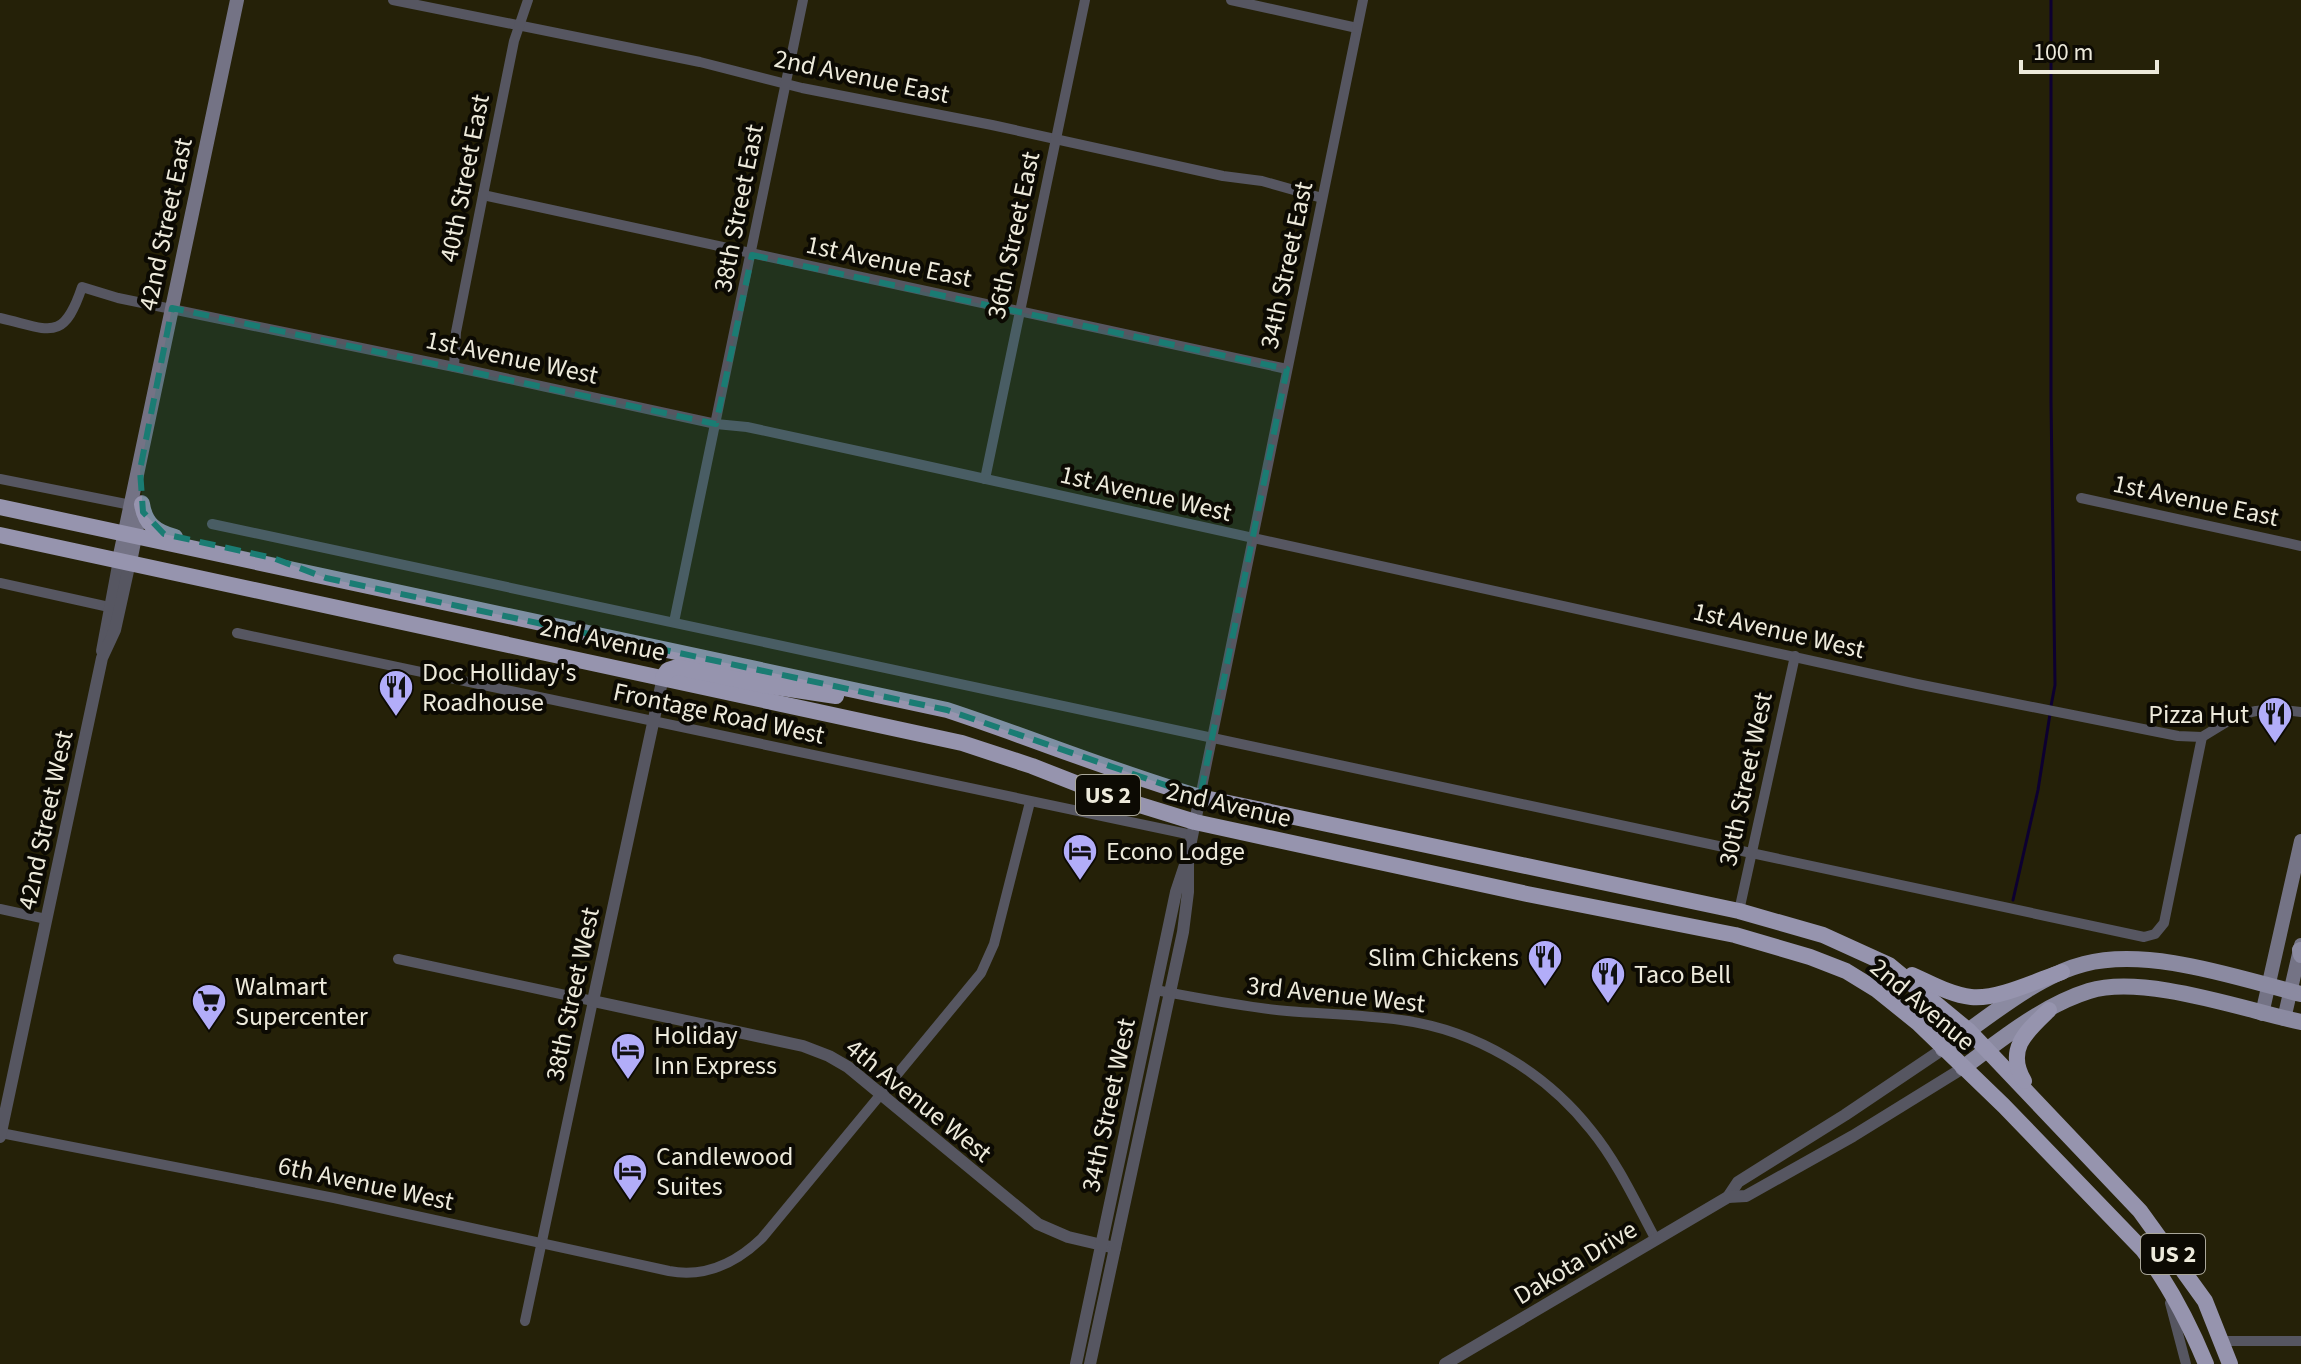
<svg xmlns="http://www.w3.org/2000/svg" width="2301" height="1364" font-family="'Source Sans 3',sans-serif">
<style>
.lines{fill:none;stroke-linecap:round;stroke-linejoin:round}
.stream{stroke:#0d0030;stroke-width:3}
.minor{stroke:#565661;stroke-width:10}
.tertiary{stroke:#565661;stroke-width:12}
.secondary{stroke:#747385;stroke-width:14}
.primary{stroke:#8b8aa1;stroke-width:16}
.trunk{stroke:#9694ae;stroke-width:16}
.marked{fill:#1a7c73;fill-opacity:0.2;stroke:#1a7c73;stroke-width:6;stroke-dasharray:16 10;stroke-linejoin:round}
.labels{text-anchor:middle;stroke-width:8;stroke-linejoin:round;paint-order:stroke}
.shield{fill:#0c0a03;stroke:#aaa79a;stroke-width:2}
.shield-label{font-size:24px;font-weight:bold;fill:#edeadb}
.street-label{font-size:26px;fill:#edeadb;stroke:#0c0a03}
.poi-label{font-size:26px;fill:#edeadb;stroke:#0c0a03;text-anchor:start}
</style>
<rect width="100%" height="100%" fill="#252108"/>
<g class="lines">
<g class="stream">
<path d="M 2051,0 L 2051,402 L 2055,685 L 2051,706"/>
<path d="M 2013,900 L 2038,790 L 2050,714"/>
</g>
<g class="minor">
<path d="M 393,0 L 700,62 L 802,88 L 992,125 L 1223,176 L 1262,181 L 1322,198"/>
<path d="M 1231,0 L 1357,28"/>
<path d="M 483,195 L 1287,369"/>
<path d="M 0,318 C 49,329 63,344 82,287 L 118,298 L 454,367 L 716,424 L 747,427 L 904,461 L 1917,684 L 2178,736 L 2202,737 L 2238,715 L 2256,711 L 2275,709 L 2301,712"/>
<path d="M 454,367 L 456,332 L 483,195 L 514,41 L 528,0"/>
<path d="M 0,479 L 131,505"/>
<path d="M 985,479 L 1085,0"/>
<path d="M 2081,498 L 2301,546"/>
<path d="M 212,524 L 2144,937 L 2155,934 L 2164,923 L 2202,737"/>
<path d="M 0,583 L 109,607"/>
<path d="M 674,622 L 803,0"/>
<path d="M 237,633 L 1192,835"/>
<path d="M 1200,797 L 1363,0"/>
<path d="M 0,909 L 46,919"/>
<path d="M 1739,911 L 1795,656"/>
<path d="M 398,959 L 593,1001 L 525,1321"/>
<path d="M 1155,990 C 1199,998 1242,1007 1287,1011 C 1325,1014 1363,1015 1401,1020 C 1476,1030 1545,1072 1591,1130 C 1618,1163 1636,1203 1656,1240"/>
<path d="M 1,1133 L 334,1198 L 669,1271 C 706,1278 736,1263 762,1238 L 981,973 L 994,944 L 1030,802"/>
<path d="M 2170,1303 L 2186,1364"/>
<path d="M 2222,1341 L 2301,1341"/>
</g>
<g class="tertiary">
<path d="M 102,651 L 119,560"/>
<path d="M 663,677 L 593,1001 L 803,1046 L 829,1056 L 848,1067 L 1038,1224 L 1068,1237 L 1115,1248"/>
<path d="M 0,1137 L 102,658 L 115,630 L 130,562"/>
<path d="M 1728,1197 L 1738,1182 L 1845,1115 L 1943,1049"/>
<path d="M 1076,1364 L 1176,892 L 1188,856 L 1200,797"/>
<path d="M 1090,1364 L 1183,932 L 1188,892 L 1188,863"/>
<path d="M 1445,1364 L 1728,1197 L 1746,1196 L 1853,1136 L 1963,1068"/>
</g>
<g class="secondary">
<path d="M 119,560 L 237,0"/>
<path d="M 130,562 L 142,502"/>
<path d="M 2262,1014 L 2301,841"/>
<path d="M 2284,1019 L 2301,945"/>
</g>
<g class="primary">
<path d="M 2300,950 L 2301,955"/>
<path d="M 1943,1049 C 1985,1020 2036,976 2084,964 C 2150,947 2237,978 2301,994"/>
<path d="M 1963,1068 C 2001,1039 2044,1005 2089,991 C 2144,974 2245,1010 2301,1022"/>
</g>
<g class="trunk">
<path d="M 142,504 C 145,524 156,532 175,537"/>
<path d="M 0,507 L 947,710 C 1032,738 1114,772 1200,797 L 1739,911 L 1823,935 L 1889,965 L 1969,1031 L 2140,1211 L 2205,1301 L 2230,1364"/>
<path d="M 0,535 L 962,743 L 1032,766 L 1101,793 L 1195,822 L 1527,894 L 1735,935 L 1810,957 L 1846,971 L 1877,990 L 1918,1023 L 2004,1106 L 2143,1250 C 2170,1286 2189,1323 2206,1364"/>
<path d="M 663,677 L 668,670 L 677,667 L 763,685 L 836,696"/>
<path d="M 1912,975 C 1930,983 1951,995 1971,997 C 1997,1000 2038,980 2062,972"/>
<path d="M 2024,1081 C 2005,1049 2027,1031 2049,1010"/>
</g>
</g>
<path class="marked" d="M 752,255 L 1287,369 L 1200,797 L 947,710 L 326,578 L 273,558 L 164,534 L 143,512 L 140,470 L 172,308 L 716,424 Z"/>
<defs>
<symbol id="restaurant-pin" viewBox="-11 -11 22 30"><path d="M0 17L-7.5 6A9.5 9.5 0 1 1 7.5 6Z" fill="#b2adf9" stroke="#0c0a03"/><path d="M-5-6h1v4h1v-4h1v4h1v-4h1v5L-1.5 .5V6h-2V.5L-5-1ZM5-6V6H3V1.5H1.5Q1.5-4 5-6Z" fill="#111"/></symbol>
<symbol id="hotel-pin" viewBox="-11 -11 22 30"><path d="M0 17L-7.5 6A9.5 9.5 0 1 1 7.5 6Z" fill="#b2adf9" stroke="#0c0a03"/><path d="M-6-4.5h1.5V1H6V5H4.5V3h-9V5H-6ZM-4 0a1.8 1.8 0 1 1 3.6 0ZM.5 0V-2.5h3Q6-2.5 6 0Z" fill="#111"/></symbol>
<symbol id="supermarket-pin" viewBox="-11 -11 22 30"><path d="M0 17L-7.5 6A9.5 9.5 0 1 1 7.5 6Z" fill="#b2adf9" stroke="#0c0a03"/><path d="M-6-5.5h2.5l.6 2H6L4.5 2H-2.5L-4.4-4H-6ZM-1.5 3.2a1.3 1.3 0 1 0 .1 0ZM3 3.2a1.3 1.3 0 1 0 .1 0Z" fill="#111"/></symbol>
</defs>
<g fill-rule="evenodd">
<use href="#restaurant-pin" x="376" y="667" width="40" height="54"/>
<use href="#restaurant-pin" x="2255" y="694" width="40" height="54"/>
<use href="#hotel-pin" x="1060" y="831" width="40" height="54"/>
<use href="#restaurant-pin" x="1525" y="937" width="40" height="54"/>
<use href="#restaurant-pin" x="1588" y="954" width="40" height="54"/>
<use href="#supermarket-pin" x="189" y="981" width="40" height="54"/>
<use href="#hotel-pin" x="608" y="1030" width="40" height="54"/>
<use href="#hotel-pin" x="610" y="1151" width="40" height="54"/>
</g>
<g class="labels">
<g class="shield">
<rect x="1076" y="775" width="64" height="40" rx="6"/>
<rect x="2141" y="1234" width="64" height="40" rx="6"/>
</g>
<g class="shield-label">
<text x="1108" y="803">US 2</text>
<text x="2173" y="1262">US 2</text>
</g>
<g class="street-label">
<text transform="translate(862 76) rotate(12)" y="9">2nd Avenue East</text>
<text transform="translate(464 178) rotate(-79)" y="9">40th Street East</text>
<text transform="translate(738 208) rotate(-79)" y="9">38th Street East</text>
<text transform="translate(165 224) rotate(-78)" y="9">42nd Street East</text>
<text transform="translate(1013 235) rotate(-78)" y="9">36th Street East</text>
<text transform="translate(889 261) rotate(12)" y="9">1st Avenue East</text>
<text transform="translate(1286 265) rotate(-78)" y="9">34th Street East</text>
<text transform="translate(512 357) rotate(12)" y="9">1st Avenue West</text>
<text transform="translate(1146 493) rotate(13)" y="9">1st Avenue West</text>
<text transform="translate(2196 500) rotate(12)" y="9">1st Avenue East</text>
<text transform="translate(1779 630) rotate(13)" y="9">1st Avenue West</text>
<text transform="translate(603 639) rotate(12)" y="9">2nd Avenue</text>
<text transform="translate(719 713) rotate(12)" y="9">Frontage Road West</text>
<text transform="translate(1745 779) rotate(-78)" y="9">30th Street West</text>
<text transform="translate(1229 804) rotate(13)" y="9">2nd Avenue</text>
<text transform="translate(45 820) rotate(-78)" y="9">42nd Street West</text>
<text transform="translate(572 994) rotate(-78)" y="9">38th Street West</text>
<text transform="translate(1336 994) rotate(6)" y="9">3rd Avenue West</text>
<text transform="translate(1923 1004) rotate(40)" y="9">2nd Avenue</text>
<text transform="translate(919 1100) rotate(39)" y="9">4th Avenue West</text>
<text transform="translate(1108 1105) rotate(-78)" y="9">34th Street West</text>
<text transform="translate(366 1183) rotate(12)" y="9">6th Avenue West</text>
<text transform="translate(1575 1262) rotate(-31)" y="9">Dakota Drive</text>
</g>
<g class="poi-label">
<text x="422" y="681">Doc Holliday's<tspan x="422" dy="30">Roadhouse</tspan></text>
<text x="2249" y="723" text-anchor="end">Pizza Hut</text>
<text x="1106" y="860">Econo Lodge</text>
<text x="1519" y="966" text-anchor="end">Slim Chickens</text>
<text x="1634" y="983">Taco Bell</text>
<text x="235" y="995">Walmart<tspan x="235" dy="30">Supercenter</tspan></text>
<text x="654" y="1044">Holiday<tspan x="654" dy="30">Inn Express</tspan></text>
<text x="656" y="1165">Candlewood<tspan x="656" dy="30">Suites</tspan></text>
</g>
</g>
<path d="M2021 60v12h136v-12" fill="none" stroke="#edeadb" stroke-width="4"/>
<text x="2033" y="60" font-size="24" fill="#edeadb" stroke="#0c0a03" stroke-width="6" paint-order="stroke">100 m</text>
</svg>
